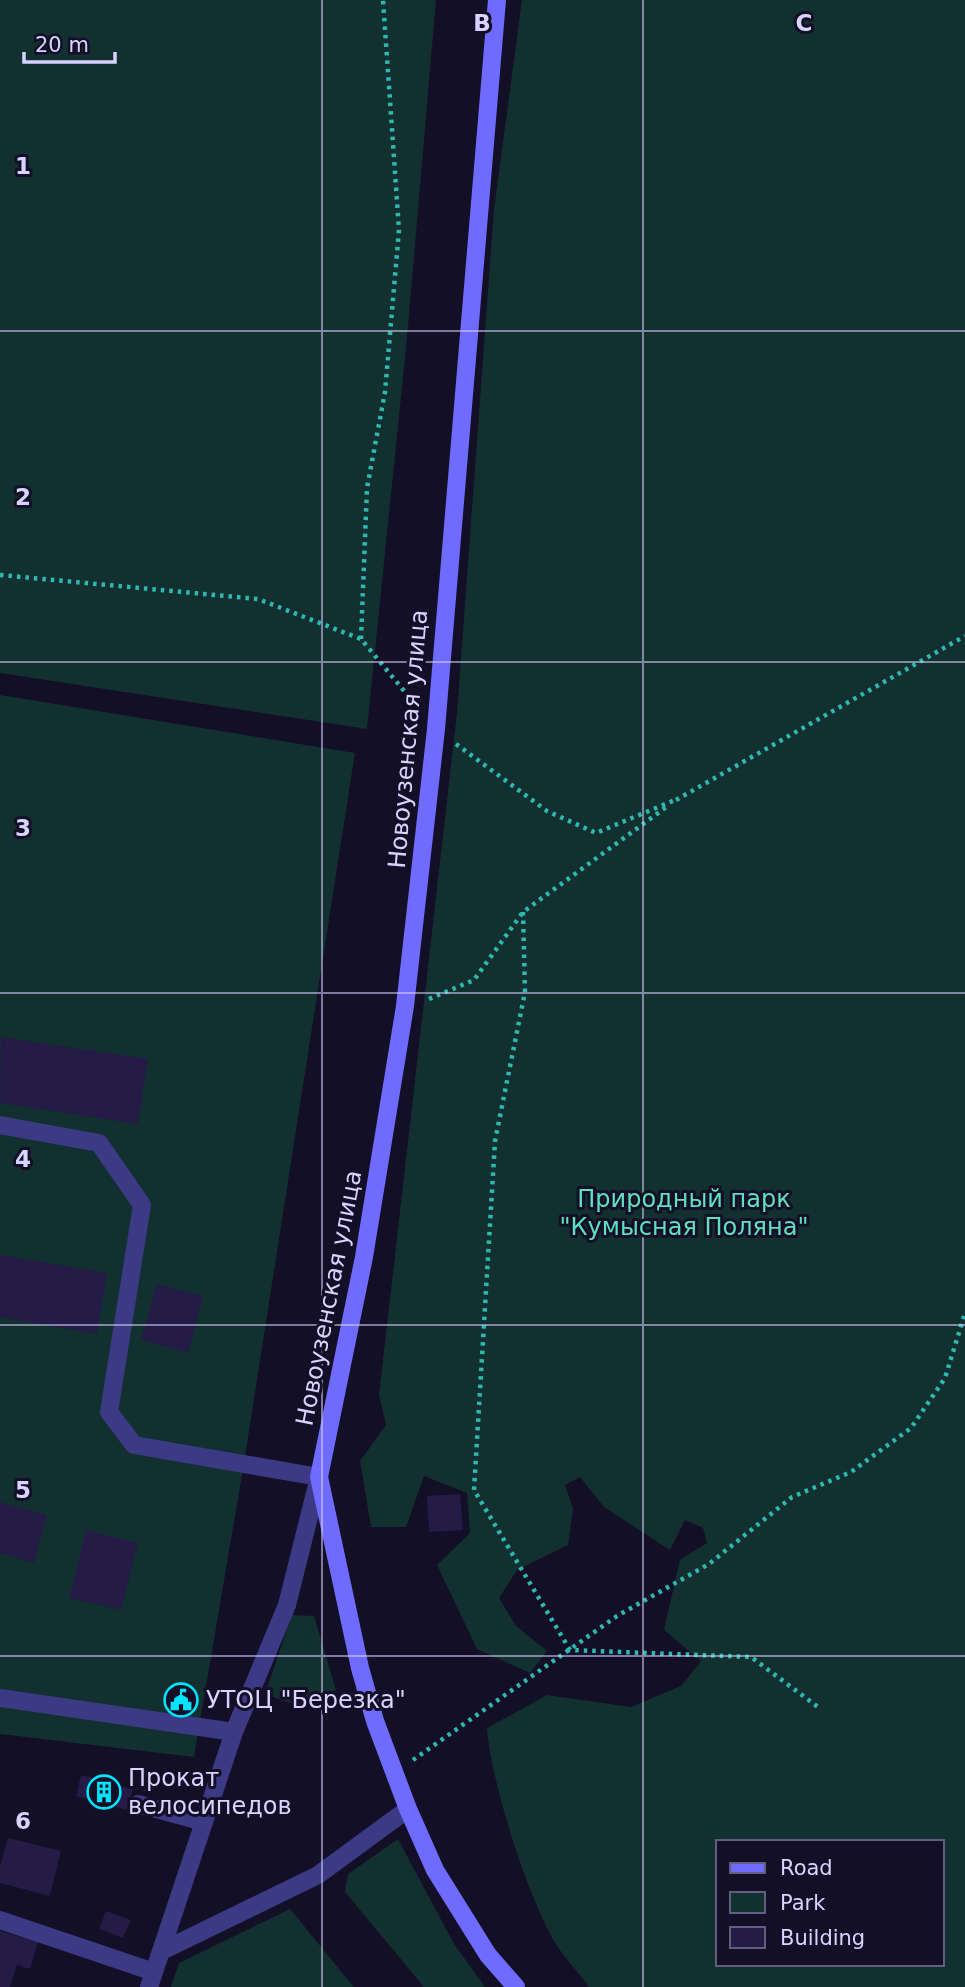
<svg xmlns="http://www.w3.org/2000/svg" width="965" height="1987" font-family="'DejaVu Sans',sans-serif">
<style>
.green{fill:#12302f;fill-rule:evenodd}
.building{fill:#241b47}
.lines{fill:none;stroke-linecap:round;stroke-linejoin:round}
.path{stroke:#2fb8b0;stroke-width:4.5;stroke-dasharray:3.5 5;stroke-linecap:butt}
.service{stroke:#3d3a85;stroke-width:18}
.minor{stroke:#3d3a85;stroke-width:18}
.secondary{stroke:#6f6bff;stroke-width:18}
.grid{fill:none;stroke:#d9d4ff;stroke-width:2;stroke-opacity:0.55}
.labels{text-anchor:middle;stroke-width:6;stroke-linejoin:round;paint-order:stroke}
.street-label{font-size:24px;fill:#d9d4ff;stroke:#130f26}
.park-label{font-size:24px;fill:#5fe0c0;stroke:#130f26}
.poi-label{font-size:24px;fill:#d9d4ff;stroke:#130f26;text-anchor:start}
.grid-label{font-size:23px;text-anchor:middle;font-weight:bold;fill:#d9d4ff;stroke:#130f26;stroke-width:6;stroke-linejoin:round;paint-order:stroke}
</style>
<rect width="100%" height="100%" fill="#130f26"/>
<g class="green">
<path d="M 0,0 L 436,0 L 407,338 L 367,729 L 0,673 Z"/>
<path d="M 522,0 L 965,0 L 965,1987 L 589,1987 C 580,1974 568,1962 559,1949 C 529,1903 491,1783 487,1728 L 547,1695 L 631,1707 L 681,1686 L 701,1661 L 664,1630 L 680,1560 L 707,1543 L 703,1528 L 685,1520 L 670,1550 L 604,1507 L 580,1477 L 565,1485 L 573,1508 L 568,1545 L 517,1570 L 499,1598 L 516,1626 L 547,1651 L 530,1673 L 477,1649 L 437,1565 L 470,1533 L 467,1493 L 424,1476 L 406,1527 L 371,1527 L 360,1461 L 386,1425 L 379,1395 L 457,713 L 494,209 ZM 718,1842 L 942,1842 L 942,1964 L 718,1964 Z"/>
<path d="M 0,695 L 355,753 L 244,1463 L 194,1757 L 0,1734 Z"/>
<path d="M 292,1615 L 314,1616 L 336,1690 L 302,1707 L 265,1694 Z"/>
<path d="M 398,1839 L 454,1944 L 485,1987 L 424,1987 L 345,1892 L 348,1874 Z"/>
<path d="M 290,1909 L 354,1987 L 171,1987 L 179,1963 Z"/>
</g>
<g class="building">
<path d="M 1,1037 L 148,1059 L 138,1124 L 0,1103 Z"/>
<path d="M 0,1255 L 107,1273 L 97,1334 L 0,1317 Z"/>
<path d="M 157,1284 L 203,1296 L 188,1353 L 141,1340 Z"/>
<path d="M 460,1494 L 463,1530 L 429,1532 L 427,1496 Z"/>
<path d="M 0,1502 L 47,1515 L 34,1563 L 0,1553 Z"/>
<path d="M 86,1530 L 138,1543 L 121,1610 L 69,1598 Z"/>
<path d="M 81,1775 L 133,1789 L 127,1810 L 76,1796 Z"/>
<path d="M 8,1838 L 61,1851 L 50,1896 L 0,1883 L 0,1867 Z"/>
<path d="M 106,1911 L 131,1920 L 123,1938 L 99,1929 Z"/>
<path d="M 0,1931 L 38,1942 L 30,1969 L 17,1965 L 10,1987 L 0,1987 Z"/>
</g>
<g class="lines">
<g class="path">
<path d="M 0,575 L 258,599 L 361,639 L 415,704"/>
<path d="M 361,639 L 367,488 L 385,392 L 399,230 L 383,0"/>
<path d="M 456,744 L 547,811 L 596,833 L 675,800"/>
<path d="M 676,800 L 965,636"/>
<path d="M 523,912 L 525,992 L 495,1141 L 474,1490 L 570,1650 L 751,1657 L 818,1707"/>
<path d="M 429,999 L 474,980 L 523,912 L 669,805"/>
<path d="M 413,1760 L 617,1616 L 709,1564 L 792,1497 L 851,1472 L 911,1428 L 945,1378 L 965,1313"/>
</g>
<g class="service">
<path d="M 0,1125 L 99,1143 L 142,1205 L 109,1412 L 134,1445 L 319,1477"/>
<path d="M 0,1698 L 234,1732"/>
<path d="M 138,1804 L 204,1822"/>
<path d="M 0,1920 L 154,1972"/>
<path d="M 162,1951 L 318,1875 L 408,1809"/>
</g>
<path class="minor" d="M 149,1987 L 234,1732 L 287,1605 L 319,1477"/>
<path class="secondary" d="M 497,0 L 436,729 L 405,1006 L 364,1257 L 319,1477 L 360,1668 L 375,1721 L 408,1809 L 435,1870 L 488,1955 L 516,1987"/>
</g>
<path class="grid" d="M 322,0 L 322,1987M 643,0 L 643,1987M 0,331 L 965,331M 0,662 L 965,662M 0,993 L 965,993M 0,1325 L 965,1325M 0,1656 L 965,1656"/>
<defs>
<symbol id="civic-ring" viewBox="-11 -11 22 22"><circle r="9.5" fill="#130f26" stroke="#00e5ff" stroke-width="1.5"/><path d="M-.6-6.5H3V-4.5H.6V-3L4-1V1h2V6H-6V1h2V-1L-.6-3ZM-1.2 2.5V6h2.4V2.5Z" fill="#00e5ff"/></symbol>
<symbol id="building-ring" viewBox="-11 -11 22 22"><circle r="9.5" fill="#130f26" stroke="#00e5ff" stroke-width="1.5"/><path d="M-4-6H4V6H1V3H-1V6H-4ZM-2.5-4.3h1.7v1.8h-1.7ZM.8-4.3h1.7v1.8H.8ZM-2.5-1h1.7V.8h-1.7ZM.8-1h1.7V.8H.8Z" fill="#00e5ff"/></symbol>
</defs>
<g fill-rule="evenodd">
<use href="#civic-ring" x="162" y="1681" width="38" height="38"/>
<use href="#building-ring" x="85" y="1773" width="38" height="38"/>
</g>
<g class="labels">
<g class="street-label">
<text transform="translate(408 739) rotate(-85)" y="8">Новоузенская улица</text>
<text transform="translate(329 1298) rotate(-79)" y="8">Новоузенская улица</text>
</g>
<g class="park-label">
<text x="684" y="1207">Природный парк<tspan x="684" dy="28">"Кумысная Поляна"</tspan></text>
</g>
<g class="poi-label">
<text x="206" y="1708">УТОЦ "Березка"</text>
<text x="128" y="1786">Прокат<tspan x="128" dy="28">велосипедов</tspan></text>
</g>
</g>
<g class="grid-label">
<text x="482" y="31">B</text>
<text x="804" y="31">C</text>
<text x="23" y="174">1</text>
<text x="23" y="505">2</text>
<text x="23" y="836">3</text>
<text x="23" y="1167">4</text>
<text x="23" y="1498">5</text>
<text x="23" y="1829">6</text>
</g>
<rect x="716" y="1840" width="228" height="126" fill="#130f26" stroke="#625e7d" stroke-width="2"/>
<rect x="730" y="1863" width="35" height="10" fill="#6f6bff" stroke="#625e7d" stroke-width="2"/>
<text x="780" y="1875" font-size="21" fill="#d9d4ff">Road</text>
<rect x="730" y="1892" width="35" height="21" fill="#12302f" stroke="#625e7d" stroke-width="2"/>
<text x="780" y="1910" font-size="21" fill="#d9d4ff">Park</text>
<rect x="730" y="1927" width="35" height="21" fill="#241b47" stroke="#625e7d" stroke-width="2"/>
<text x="780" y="1945" font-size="21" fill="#d9d4ff">Building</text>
<path d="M24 52v10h91v-10" fill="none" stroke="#d9d4ff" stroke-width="3.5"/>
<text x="35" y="52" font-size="21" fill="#d9d4ff" stroke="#130f26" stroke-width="5" paint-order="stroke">20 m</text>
</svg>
